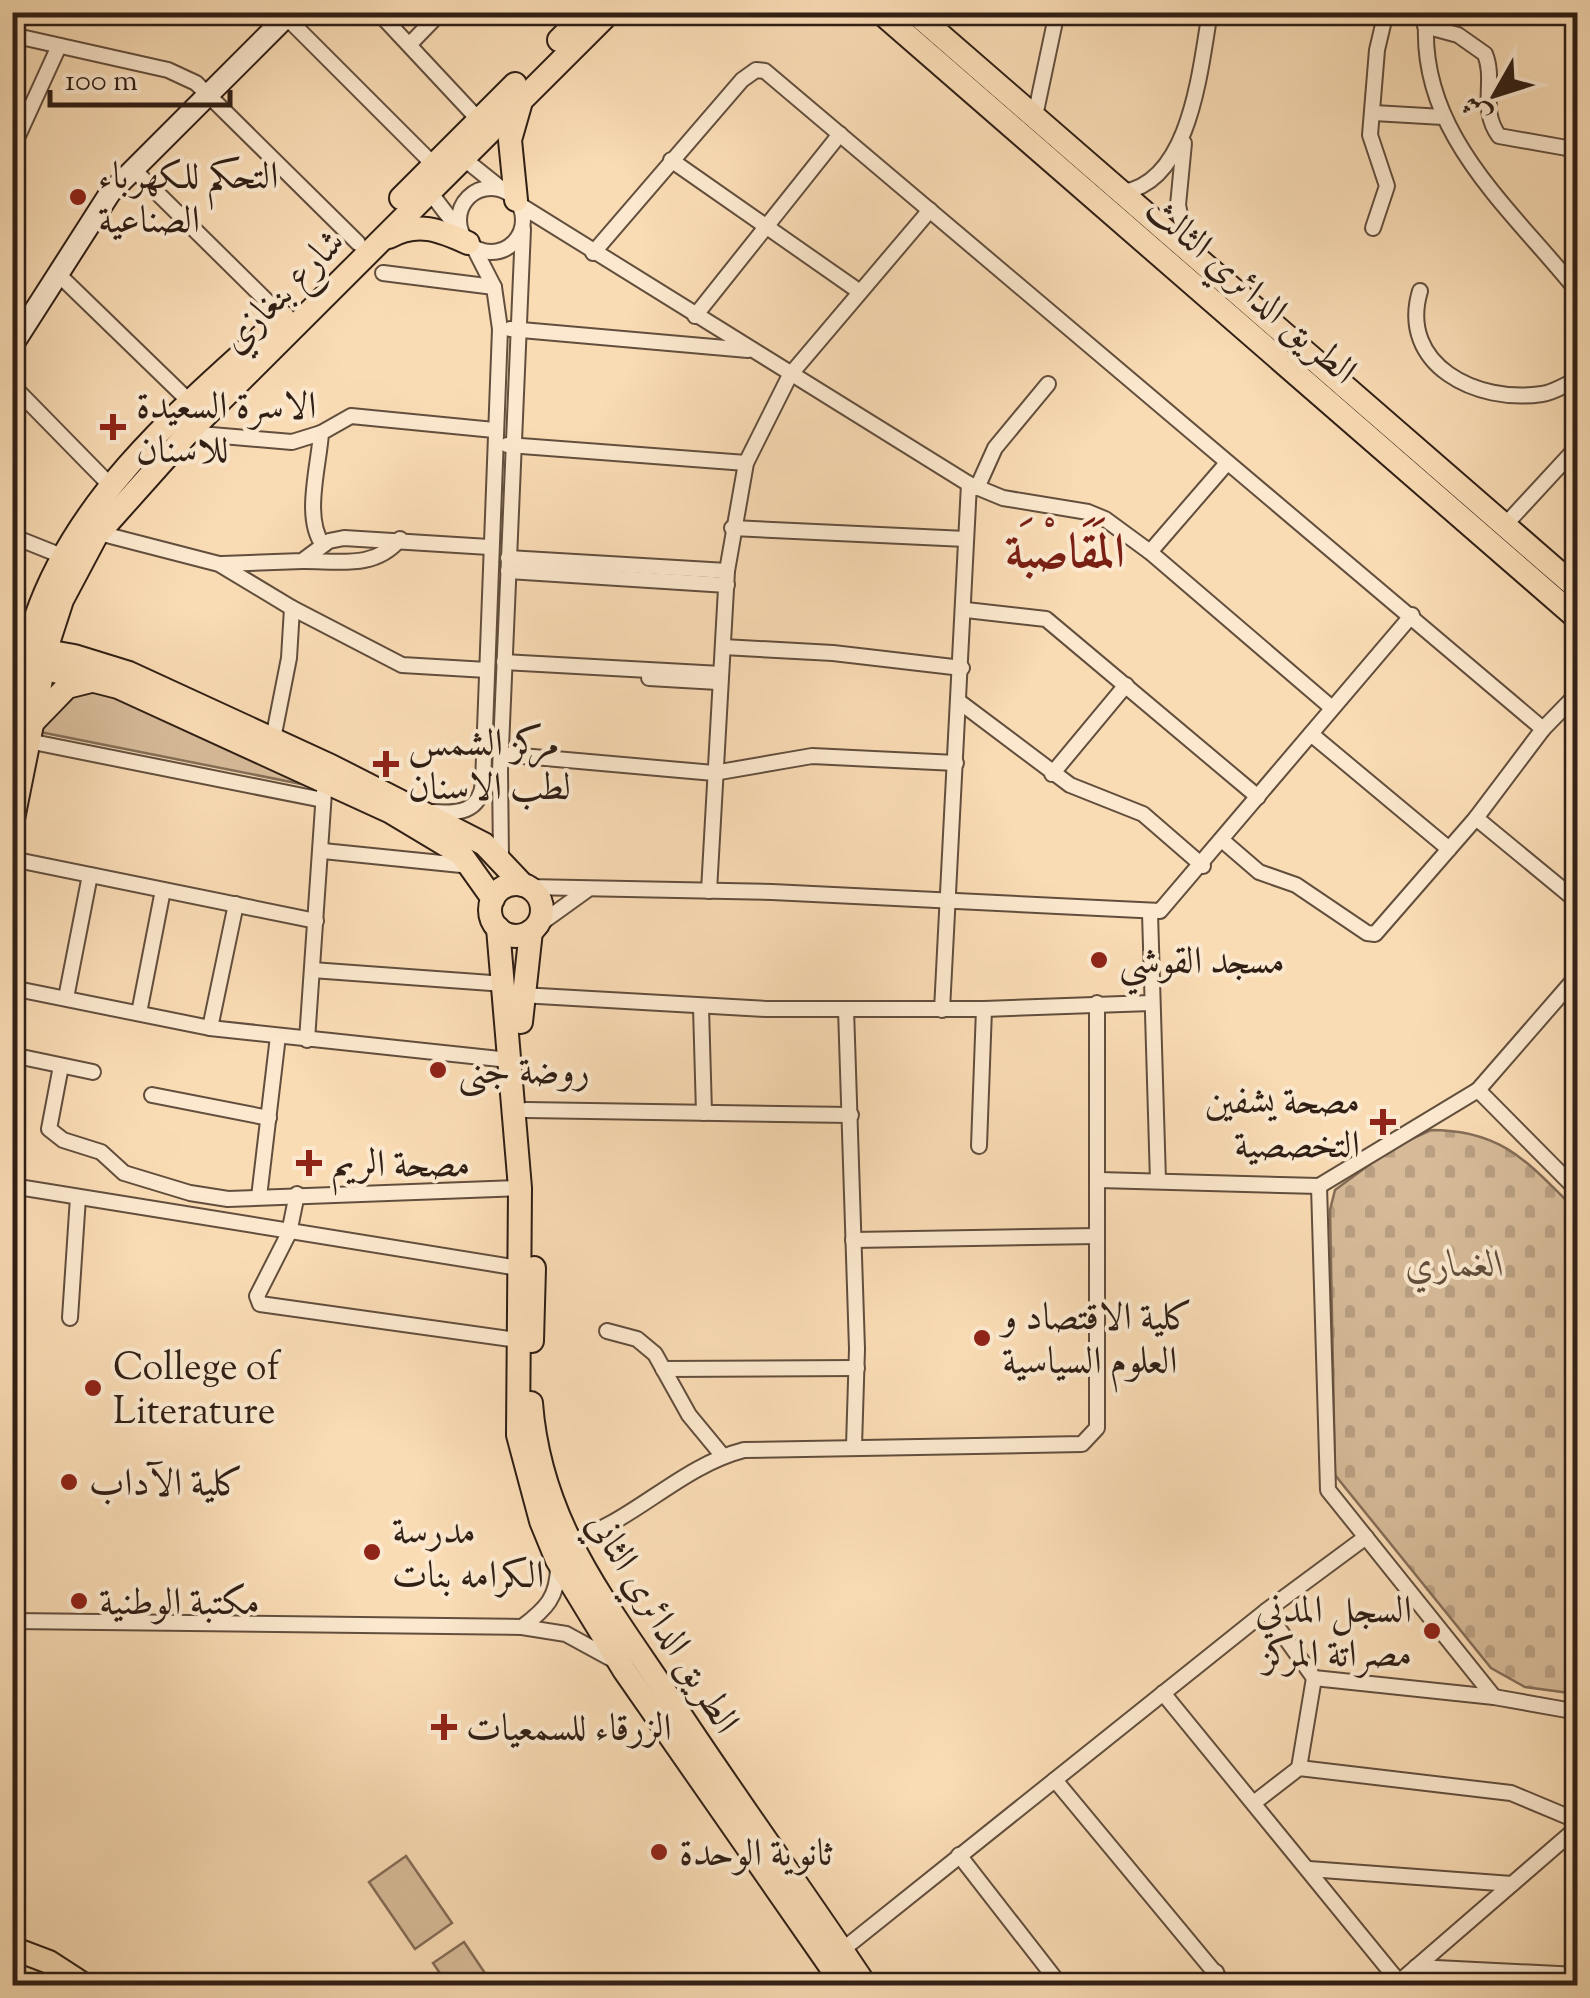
<svg xmlns="http://www.w3.org/2000/svg" width="1590" height="1998" font-family="'Sorts Mill Goudy',Amiri,serif">
<style>
.cemetery{fill:url(#cemetery-stones);stroke:#846d57;stroke-width:2.5}
.park{fill:#d7bb99;stroke:#846d57;stroke-width:2.5}
.lines{fill:none;stroke-linecap:round;stroke-linejoin:round}
.minor-casing{stroke:#624e3d;stroke-width:18}
.secondary-casing{stroke:#301f15;stroke-width:24}
.primary-casing{stroke:#301f15;stroke-width:26}
.minor{stroke:#fbe8ce;stroke-width:14}
.secondary{stroke:#fbe8ce;stroke-width:20}
.primary{stroke:#f9dbb4;stroke-width:22}
.poi-dot{fill:#8f2418;stroke:#fbe8ce;stroke-width:4}
.labels{text-anchor:middle;stroke-width:8;stroke-linejoin:round;paint-order:stroke}
.poi-label{font-size:38px;fill:#301f15;stroke:#fbe8ce;text-anchor:start}
.street-label{font-size:38px;fill:#301f15;stroke:#fbe8ce}
.park-label{font-size:38px;font-style:italic;fill:#624e3d;stroke:#fbe8ce}
.district-label{font-size:48px;font-weight:bold;fill:#7a1f14;stroke:#fbe8ce}
</style>
<defs>
<pattern id="cemetery-stones" width="16" height="16" patternUnits="userSpaceOnUse" patternTransform="scale(2.5)"><rect width="16" height="16" fill="#d7bb99"/><path d="M2 7V4a2 2 0 0 1 4 0v3zM10 15v-3a2 2 0 0 1 4 0v3z" fill="#b9a083"/></pattern>
</defs>
<rect width="100%" height="100%" fill="#f9dbb4"/>
<filter id="stains"><feTurbulence type="fractalNoise" baseFrequency=".002" numOctaves="4"/><feColorMatrix values="0 0 0 0 .2 0 0 0 0 .09 0 0 0 0 .02 0 0 0 .5 -.17"/></filter>
<radialGradient id="worn" r=".72"><stop offset=".6" stop-color="#630" stop-opacity="0"/><stop offset="1" stop-color="#630" stop-opacity=".3"/></radialGradient>
<path class="cemetery" d="M 1431,1130 C 1504,1130 1529,1164 1577,1211 L 1577,1694 L 1525,1687 L 1491,1668 L 1335,1475 L 1330,1210 L 1335,1190 L 1392,1148 Z"/>
<g class="park">
<path d="M 108,690 L 311,786 L 40,732 L 58,697 Z"/>
<path d="M 406,1856 L 452,1923 L 415,1949 L 369,1882 Z"/>
<path d="M 464,1942 L 493,1985 L 448,1985 L 433,1963 Z"/>
</g>
<g class="lines">
<defs>
<g id="minor">
<path d="M 378,12 L 478,119"/>
<path d="M 1427,12 C 1414,131 1511,208 1578,292"/>
<path d="M 286,17 L 434,165"/>
<path d="M 1425,26 L 1458,35 L 1485,54 C 1496,81 1479,109 1499,136 L 1578,150"/>
<path d="M 12,35 L 168,70 L 196,83 L 358,243"/>
<path d="M 13,35 L 20,12"/>
<path d="M 410,44 L 441,12"/>
<path d="M 1374,113 L 1443,117"/>
<path d="M 1035,116 L 1057,12"/>
<path d="M 1184,143 L 1178,205 L 1186,244"/>
<path d="M 12,149 L 59,46"/>
<path d="M 458,154 L 503,190"/>
<path d="M 671,160 L 860,292"/>
<path d="M 132,168 L 283,317"/>
<path d="M 426,187 L 459,230"/>
<circle cx="491" cy="220" r="32"/>
<path d="M 1123,192 C 1191,181 1200,69 1210,12"/>
<path d="M 520,205 L 969,484 L 942,1010"/>
<path d="M 1373,228 L 1387,186 L 1370,135 L 1377,50 L 1386,12"/>
<path d="M 593,253 L 742,80 L 756,70 L 765,71 L 1543,729 L 1476,818 L 1375,934 L 1367,933 L 1296,885 L 1259,872 L 1223,841"/>
<path d="M 57,273 L 190,402"/>
<path d="M 383,273 L 494,287"/>
<path d="M 1420,291 C 1398,365 1477,404 1542,394 C 1555,392 1566,384 1578,379"/>
<path d="M 695,316 L 840,134"/>
<path d="M 510,329 L 748,350"/>
<path d="M 12,385 L 111,486"/>
<path d="M 188,433 L 292,442 L 321,433"/>
<path d="M 507,445 L 746,463"/>
<path d="M 969,484 L 1003,498 L 1088,512 L 1105,519 L 1150,552 L 1332,708"/>
<path d="M 977,488 L 995,448 L 1048,384"/>
<path d="M 1506,524 L 1578,446"/>
<path d="M 732,528 L 966,539"/>
<path d="M 99,533 L 219,564 L 292,608 L 402,665 L 487,670"/>
<path d="M 12,536 L 62,556"/>
<path d="M 323,545 C 303,518 319,466 321,433 L 351,416 L 494,430"/>
<path d="M 1150,552 L 1227,463"/>
<path d="M 508,558 L 727,571"/>
<path d="M 304,561 C 340,561 375,569 400,539"/>
<path d="M 222,564 L 302,561 L 329,541 L 344,538 L 489,547"/>
<path d="M 508,571 L 727,585"/>
<path d="M 966,610 L 1046,619 L 1258,797"/>
<path d="M 723,647 L 833,653 L 962,668"/>
<path d="M 504,662 L 721,674"/>
<path d="M 649,678 L 718,682"/>
<path d="M 961,703 L 1070,785 L 1143,814 L 1203,866"/>
<path d="M 1543,729 L 1578,693"/>
<path d="M 1311,734 L 1449,849"/>
<path d="M 273,739 L 289,658 L 292,608"/>
<path d="M 28,741 L 323,800"/>
<path d="M 500,754 L 714,773 L 812,756 L 956,763"/>
<path d="M 1052,774 L 1126,685"/>
<path d="M 433,812 C 458,814 480,812 483,783 L 500,329 L 494,287 L 474,248"/>
<path d="M 1476,818 L 1578,902"/>
<path d="M 323,851 L 471,866"/>
<path d="M 501,858 L 500,771 L 523,229"/>
<path d="M 12,859 L 316,921"/>
<path d="M 528,887 L 772,892 L 1160,911 L 1412,615"/>
<path d="M 709,891 L 727,571 L 746,463 L 790,375 L 930,210"/>
<path d="M 1150,913 L 1158,1181"/>
<path d="M 537,926 L 587,890"/>
<path d="M 312,970 L 505,984"/>
<path d="M 12,988 L 210,1028 L 509,1060"/>
<path d="M 521,995 L 766,1009 L 984,1009 L 1151,1003"/>
<path d="M 66,998 L 90,875"/>
<path d="M 701,1007 L 704,1113"/>
<path d="M 846,1009 L 857,1349 L 854,1446"/>
<path d="M 139,1013 L 163,890"/>
<path d="M 210,1028 L 236,904"/>
<path d="M 307,1040 L 324,792"/>
<path d="M 12,1055 L 93,1072"/>
<path d="M 61,1066 L 49,1129 L 63,1140 L 101,1152 L 124,1173 L 190,1193 L 228,1199 L 520,1188"/>
<path d="M 1478,1090 L 1578,1191"/>
<path d="M 152,1095 L 269,1118"/>
<path d="M 526,1110 L 851,1115"/>
<path d="M 979,1146 L 984,1009"/>
<path d="M 1099,1180 L 1319,1186 L 1478,1090 L 1578,975"/>
<path d="M 12,1186 L 519,1268"/>
<path d="M 1319,1186 L 1328,1490 L 1494,1697"/>
<path d="M 297,1194 L 289,1233 L 257,1296 L 260,1304 L 517,1340"/>
<path d="M 259,1197 L 278,1036"/>
<path d="M 853,1240 L 1097,1236"/>
<path d="M 70,1318 L 78,1197"/>
<path d="M 607,1331 L 637,1339 L 655,1354 L 689,1415 L 722,1455"/>
<path d="M 663,1369 L 857,1368"/>
<path d="M 566,1542 C 631,1525 678,1467 744,1450 L 1082,1444 L 1097,1428 L 1097,1003"/>
<path d="M 1266,1611 L 1314,1678 L 1494,1697 L 1578,1712"/>
<path d="M 12,1621 L 522,1627 L 566,1634 L 610,1658"/>
<path d="M 522,1627 C 546,1609 558,1597 558,1566"/>
<path d="M 1163,1693 L 1399,1982"/>
<path d="M 1299,1768 L 1314,1678"/>
<path d="M 1055,1780 L 1226,1986"/>
<path d="M 1255,1802 L 1299,1768 L 1511,1793 L 1578,1821"/>
<path d="M 959,1855 L 1061,1986"/>
<path d="M 1309,1869 L 1512,1884"/>
<path d="M 836,1955 L 1266,1611 L 1366,1537"/>
<path d="M 1416,1967 L 1578,1975"/>
<path d="M 1200,1986 L 1216,1972"/>
<path d="M 1401,1986 L 1399,1982 L 1578,1827"/>
</g>
<path id="secondary" d="M 12,346 L 110,193 L 291,12"/>
<g id="primary">
<path d="M 880,12 L 1578,619"/>
<path d="M 914,12 L 1578,589"/>
<path d="M 559,40 L 587,12"/>
<path d="M 401,198 L 515,84"/>
<path d="M 516,200 L 510,140 L 520,105"/>
<path d="M 389,237 C 417,221 440,230 468,243"/>
<path d="M 35,649 L 74,656 L 129,673 L 331,766 L 484,844 L 523,885"/>
<path d="M 27,664 L 118,687 L 391,812 L 461,854 L 493,899"/>
<path d="M 34,721 L 67,687 L 91,681"/>
<path d="M 12,738 C 18,697 23,656 36,617 C 79,492 188,403 283,317"/>
<path d="M 12,824 L 49,640 L 62,600 L 96,536 L 188,433 L 610,12"/>
<circle cx="516" cy="910" r="26"/>
<path d="M 498,928 L 520,1188 L 518,1435 L 541,1521 L 557,1560 L 624,1670 L 844,1986"/>
<path d="M 521,1022 L 531,931"/>
<path d="M 532,1341 L 534,1268"/>
<path d="M 531,1403 C 540,1522 604,1600 668,1696 C 732,1794 801,1888 866,1986"/>
<path d="M 12,1948 L 49,1962 L 86,1986"/>
</g>
</defs>
<use href="#minor" class="minor-casing"/>
<use href="#secondary" class="secondary-casing"/>
<use href="#primary" class="primary-casing"/>
<use href="#minor" class="minor"/>
<use href="#secondary" class="secondary"/>
<use href="#primary" class="primary"/>
</g>
<g class="poi-dot">
<circle cx="78" cy="197" r="10"/>
<path d="M108 412h10v10h10v10h-10v10h-10v-10h-10v-10h10z"/>
<path d="M381 749h10v10h10v10h-10v10h-10v-10h-10v-10h10z"/>
<circle cx="1099" cy="960" r="10"/>
<circle cx="438" cy="1070" r="10"/>
<path d="M1378 1107h10v10h10v10h-10v10h-10v-10h-10v-10h10z"/>
<path d="M304 1148h10v10h10v10h-10v10h-10v-10h-10v-10h10z"/>
<circle cx="982" cy="1338" r="10"/>
<circle cx="93" cy="1388" r="10"/>
<circle cx="69" cy="1482" r="10"/>
<circle cx="372" cy="1552" r="10"/>
<circle cx="79" cy="1601" r="10"/>
<circle cx="1432" cy="1631" r="10"/>
<path d="M439 1712h10v10h10v10h-10v10h-10v-10h-10v-10h10z"/>
<circle cx="659" cy="1852" r="10"/>
</g>
<g class="labels">
<g class="poi-label">
<text x="98" y="188">التحكم للكهرباء<tspan x="98" dy="44">الصناعية</tspan></text>
<text x="136" y="418">الاسرة السعيدة<tspan x="136" dy="44">للاسنان</tspan></text>
<text x="408" y="755">مركز الشمس<tspan x="408" dy="44">لطب الاسنان</tspan></text>
<text x="1119" y="973">مسجد القوشي</text>
<text x="458" y="1083">روضة جنى</text>
<text x="1360" y="1113" text-anchor="end">مصحة يشفين<tspan x="1360" dy="44">التخصصية</tspan></text>
<text x="332" y="1176">مصحة الريم</text>
<text x="1002" y="1329">كلية الاقتصاد و<tspan x="1002" dy="44">العلوم السياسية</tspan></text>
<text x="113" y="1379">College of<tspan x="113" dy="44">Literature</tspan></text>
<text x="89" y="1495">كلية الآداب</text>
<text x="392" y="1543">مدرسة<tspan x="392" dy="44">الكرامه بنات</tspan></text>
<text x="99" y="1614">مكتبة الوطنية</text>
<text x="1412" y="1622" text-anchor="end">السجل المدني<tspan x="1412" dy="44">مصراتة المركز</tspan></text>
<text x="466" y="1740">الزرقاء للسمعيات</text>
<text x="679" y="1865">ثانوية الوحدة</text>
</g>
<g class="street-label">
<text transform="translate(1252 289) rotate(41)" y="13">الطريق الدائري الثالث</text>
<text transform="translate(282 290) rotate(-45)" y="13">شارع بنغازي</text>
<text transform="translate(664 1622) rotate(58)" y="13">الطريق الدائري الثاني</text>
</g>
<g class="park-label">
<text x="1455" y="1276">الغماري</text>
</g>
<g class="district-label">
<text x="1065" y="567">المَقَاصْبَة</text>
</g>
</g>
<rect width="1590" height="1998" fill="none" stroke="#f9dbb4" stroke-width="50"/>
<rect x="15" y="15" width="1560" height="1968" fill="none" stroke="#301f15" stroke-width="5"/>
<rect x="25" y="25" width="1540" height="1948" fill="none" stroke="#301f15" stroke-width="2.5"/>
<g transform="translate(1495 95) rotate(231)" stroke="#fbe8ce" stroke-width="8" paint-order="stroke">
<path d="M0-8L18 38L0 25L-18 38Z" fill="#301f15"/>
<text y="-15" font-size="28" font-weight="bold" text-anchor="middle" fill="#301f15">ش</text>
</g>
<path d="M50 90v15h180v-15" fill="none" stroke="#301f15" stroke-width="5"/>
<text x="65" y="90" font-size="30" fill="#301f15" stroke="#fbe8ce" stroke-width="8" paint-order="stroke">100 m</text>
<rect width="100%" height="100%" filter="url(#stains)"/>
<rect width="100%" height="100%" fill="url(#worn)"/>
</svg>
